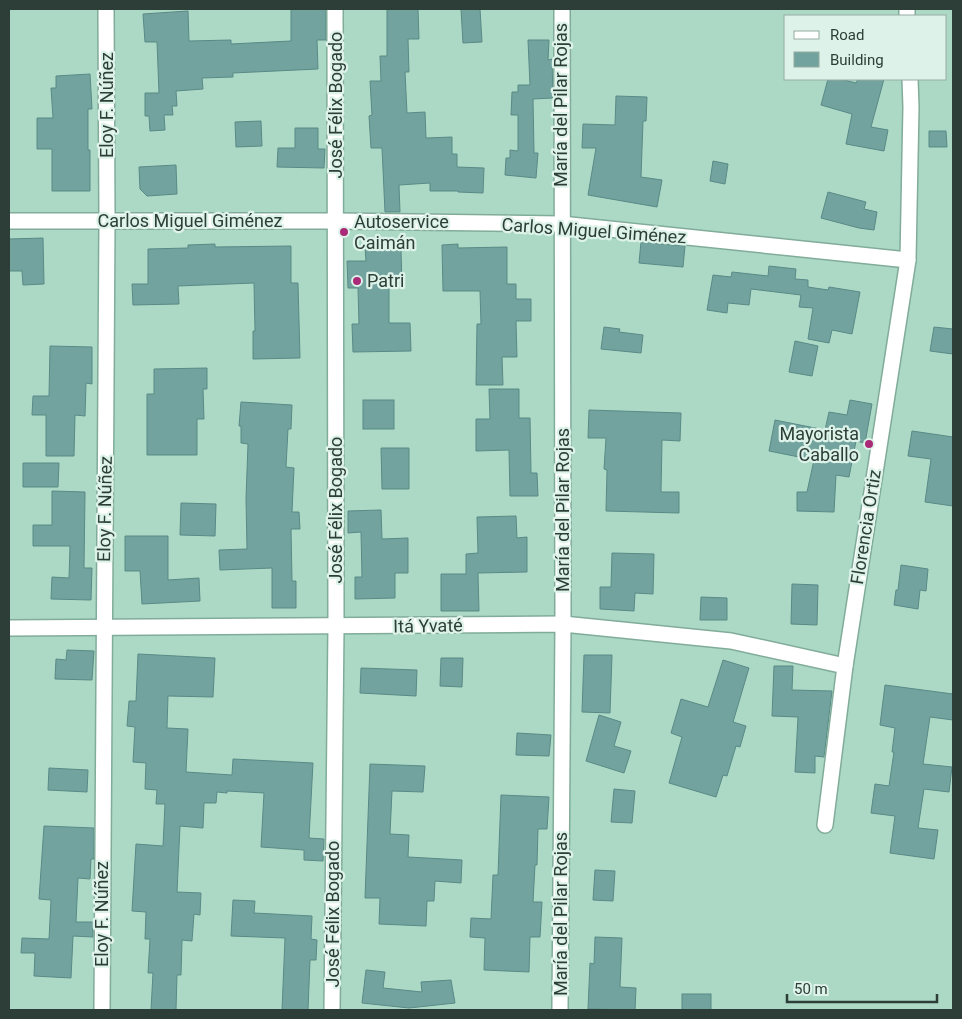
<svg xmlns="http://www.w3.org/2000/svg" width="962" height="1019" font-family="Roboto,sans-serif">
<style>
.building{fill:#72a39e;stroke:#598a85}
.lines{fill:none;stroke-linecap:round;stroke-linejoin:round}
.minor-casing{stroke:#81ac9a;stroke-width:18}
.minor{stroke:#fff;stroke-width:15}
.poi-dot{fill:#aa2a78;stroke:#ddf3e9;stroke-width:2}
.labels{text-anchor:middle;stroke-width:4.5;stroke-linejoin:round;paint-order:stroke}
.street-label{font-size:18px;fill:#2c3e37;stroke:#ddf3e9}
.poi-label{font-size:18px;fill:#2c3e37;stroke:#ddf3e9;text-anchor:start}
</style>
<rect width="100%" height="100%" fill="#acd8c6"/>
<g class="building">
<path d="M 291,9 L 326,9 L 326,40 L 317,40 L 318,69 L 233,73 L 233,77 L 202,78 L 203,89 L 176,91 L 177,106 L 172,106 L 173,115 L 164,115 L 165,130 L 150,131 L 149,116 L 145,116 L 145,93 L 159,93 L 157,42 L 145,42 L 143,14 L 188,11 L 189,41 L 231,40 L 231,44 L 291,41 Z"/>
<path d="M 387,9 L 418,9 L 419,39 L 408,39 L 409,72 L 405,72 L 407,113 L 425,112 L 426,138 L 452,137 L 452,154 L 457,154 L 457,167 L 484,168 L 483,193 L 458,192 L 458,191 L 430,191 L 430,183 L 399,185 L 400,212 L 385,212 L 382,148 L 371,148 L 369,116 L 372,115 L 370,81 L 381,81 L 380,56 L 387,56 Z"/>
<path d="M 461,9 L 480,9 L 482,42 L 463,43 Z"/>
<path d="M 528,40 L 549,40 L 548,60 L 552,59 L 553,98 L 533,99 L 534,153 L 538,153 L 536,178 L 505,175 L 506,158 L 510,158 L 510,150 L 518,151 L 518,115 L 511,115 L 512,92 L 518,92 L 518,85 L 530,85 Z"/>
<path d="M 90,74 L 92,109 L 88,109 L 88,150 L 90,150 L 90,191 L 52,191 L 52,149 L 37,149 L 37,118 L 53,118 L 51,88 L 56,88 L 56,76 Z"/>
<path d="M 828,79 L 840,79 L 856,83 L 858,79 L 884,79 L 871,127 L 888,130 L 884,151 L 846,144 L 852,114 L 821,105 Z"/>
<path d="M 616,96 L 647,97 L 646,121 L 643,121 L 641,177 L 662,180 L 657,207 L 588,195 L 596,148 L 582,148 L 583,124 L 615,125 Z"/>
<path d="M 261,121 L 262,146 L 236,147 L 235,122 Z"/>
<path d="M 295,128 L 318,128 L 318,149 L 325,149 L 324,168 L 277,167 L 278,148 L 295,148 Z"/>
<path d="M 929,131 L 946,131 L 947,147 L 929,147 Z"/>
<path d="M 713,161 L 728,164 L 725,184 L 710,181 Z"/>
<path d="M 176,165 L 177,194 L 147,196 L 140,189 L 139,167 Z"/>
<path d="M 828,192 L 866,202 L 864,209 L 877,212 L 874,230 L 859,228 L 821,218 Z"/>
<path d="M 43,238 L 44,284 L 23,285 L 22,271 L 9,271 L 9,239 Z"/>
<path d="M 641,242 L 685,246 L 683,267 L 639,263 Z"/>
<path d="M 215,244 L 215,247 L 291,246 L 291,283 L 298,283 L 300,358 L 253,359 L 253,331 L 255,331 L 254,283 L 178,286 L 179,304 L 133,305 L 132,284 L 148,284 L 148,249 L 188,248 L 188,245 Z"/>
<path d="M 458,244 L 458,248 L 507,247 L 507,284 L 516,284 L 516,299 L 531,299 L 531,321 L 516,321 L 517,357 L 502,357 L 503,385 L 476,385 L 477,324 L 481,324 L 480,291 L 443,291 L 442,245 Z"/>
<path d="M 365,247 L 381,247 L 381,250 L 401,250 L 402,286 L 389,287 L 389,323 L 410,323 L 411,351 L 353,352 L 352,324 L 359,324 L 358,288 L 348,288 L 347,261 L 366,261 Z"/>
<path d="M 769,266 L 796,269 L 795,279 L 808,280 L 808,287 L 828,290 L 829,287 L 860,292 L 852,334 L 832,330 L 829,343 L 808,339 L 813,308 L 799,307 L 801,295 L 751,289 L 749,305 L 728,303 L 727,313 L 707,310 L 713,275 L 731,277 L 732,272 L 768,276 Z"/>
<path d="M 604,327 L 620,329 L 619,332 L 643,335 L 641,353 L 601,349 Z"/>
<path d="M 934,327 L 953,329 L 953,354 L 930,351 Z"/>
<path d="M 795,341 L 818,346 L 812,376 L 789,372 Z"/>
<path d="M 50,346 L 92,347 L 92,384 L 86,383 L 85,416 L 75,415 L 74,456 L 46,456 L 46,415 L 32,415 L 33,396 L 49,396 Z"/>
<path d="M 207,368 L 207,389 L 203,389 L 204,419 L 197,419 L 197,455 L 147,455 L 147,394 L 154,394 L 154,369 Z"/>
<path d="M 489,389 L 519,389 L 519,418 L 530,418 L 531,473 L 537,473 L 538,496 L 510,496 L 509,450 L 476,451 L 476,419 L 490,419 Z"/>
<rect x="363" y="400" width="31" height="29"/>
<path d="M 850,400 L 872,404 L 865,443 L 856,441 L 849,477 L 836,475 L 834,512 L 797,511 L 797,492 L 807,492 L 814,460 L 769,451 L 775,420 L 825,430 L 829,412 L 847,415 Z"/>
<path d="M 241,402 L 292,405 L 291,429 L 288,429 L 286,467 L 294,468 L 292,512 L 299,512 L 300,529 L 291,529 L 292,581 L 296,581 L 296,608 L 272,608 L 272,568 L 220,570 L 219,550 L 247,549 L 246,498 L 248,444 L 241,443 L 241,426 L 239,426 Z"/>
<path d="M 589,410 L 681,413 L 680,441 L 662,440 L 661,492 L 679,492 L 679,513 L 606,511 L 607,470 L 604,469 L 606,438 L 588,438 Z"/>
<path d="M 912,431 L 953,437 L 953,506 L 925,502 L 931,459 L 908,456 Z"/>
<path d="M 381,448 L 409,448 L 409,489 L 382,489 Z"/>
<path d="M 23,463 L 59,463 L 58,487 L 23,487 Z"/>
<path d="M 52,491 L 85,492 L 84,568 L 92,568 L 91,600 L 51,599 L 52,577 L 69,578 L 70,546 L 33,546 L 33,525 L 52,525 Z"/>
<path d="M 181,503 L 216,504 L 215,536 L 180,535 Z"/>
<path d="M 381,510 L 382,539 L 408,538 L 408,573 L 395,573 L 395,598 L 355,599 L 355,577 L 362,577 L 361,532 L 348,533 L 348,511 Z"/>
<path d="M 516,516 L 517,538 L 527,537 L 527,572 L 478,573 L 479,611 L 441,611 L 441,574 L 466,574 L 466,554 L 478,553 L 477,517 Z"/>
<path d="M 125,536 L 168,536 L 168,580 L 199,578 L 200,601 L 142,604 L 140,571 L 125,571 Z"/>
<path d="M 612,553 L 654,554 L 653,594 L 635,593 L 634,611 L 600,609 L 600,587 L 611,587 Z"/>
<path d="M 901,565 L 928,569 L 926,591 L 920,590 L 918,609 L 894,605 L 896,590 L 898,590 Z"/>
<path d="M 792,584 L 818,585 L 817,625 L 791,624 Z"/>
<path d="M 701,597 L 727,598 L 727,620 L 700,620 Z"/>
<path d="M 67,650 L 94,651 L 92,680 L 55,679 L 56,659 L 66,660 Z"/>
<path d="M 138,654 L 215,658 L 213,697 L 168,696 L 167,728 L 188,729 L 186,772 L 232,775 L 233,759 L 313,763 L 309,838 L 324,839 L 323,861 L 304,860 L 304,850 L 261,847 L 264,793 L 227,791 L 227,793 L 217,792 L 216,803 L 204,803 L 203,828 L 180,826 L 177,892 L 201,893 L 200,915 L 194,914 L 192,941 L 182,940 L 181,975 L 177,975 L 176,1010 L 151,1010 L 153,973 L 148,973 L 150,939 L 145,939 L 146,912 L 132,911 L 136,844 L 163,846 L 165,804 L 156,804 L 157,790 L 145,789 L 146,763 L 133,762 L 135,727 L 127,726 L 129,701 L 136,701 Z"/>
<path d="M 584,655 L 612,655 L 610,713 L 582,712 Z"/>
<path d="M 441,658 L 463,658 L 462,687 L 440,686 Z"/>
<path d="M 723,660 L 749,668 L 733,722 L 746,726 L 740,747 L 736,746 L 727,776 L 723,775 L 716,797 L 669,783 L 682,737 L 671,733 L 681,699 L 708,707 Z"/>
<path d="M 774,666 L 793,666 L 792,690 L 832,691 L 824,757 L 815,756 L 815,773 L 795,772 L 798,717 L 772,716 Z"/>
<path d="M 361,668 L 417,670 L 416,696 L 360,693 Z"/>
<path d="M 885,685 L 953,694 L 953,720 L 930,717 L 923,764 L 952,767 L 949,792 L 924,789 L 918,828 L 938,830 L 934,859 L 890,853 L 895,816 L 871,813 L 875,784 L 889,786 L 894,752 L 892,752 L 895,728 L 880,725 Z"/>
<path d="M 599,715 L 621,722 L 614,746 L 631,751 L 624,773 L 586,761 Z"/>
<path d="M 517,733 L 551,735 L 549,756 L 516,755 Z"/>
<path d="M 370,764 L 425,766 L 423,792 L 392,791 L 390,834 L 409,835 L 408,857 L 462,860 L 461,883 L 435,881 L 434,901 L 427,901 L 426,926 L 379,924 L 380,898 L 365,898 Z"/>
<path d="M 49,768 L 88,770 L 87,792 L 48,790 Z"/>
<path d="M 614,789 L 635,791 L 632,823 L 611,822 Z"/>
<path d="M 501,795 L 549,797 L 547,829 L 538,829 L 537,865 L 535,865 L 533,902 L 542,902 L 540,937 L 530,937 L 529,972 L 484,970 L 485,938 L 470,937 L 471,918 L 491,919 L 493,875 L 498,875 Z"/>
<path d="M 44,826 L 94,828 L 94,859 L 91,859 L 90,879 L 78,878 L 76,922 L 93,922 L 93,937 L 73,936 L 71,978 L 34,976 L 35,953 L 21,953 L 22,938 L 49,939 L 51,900 L 39,899 Z"/>
<path d="M 595,870 L 615,871 L 613,901 L 593,900 Z"/>
<path d="M 233,900 L 255,901 L 254,913 L 312,916 L 311,939 L 317,940 L 316,960 L 310,960 L 308,1010 L 282,1010 L 285,938 L 231,936 Z"/>
<path d="M 595,937 L 622,938 L 620,987 L 636,988 L 635,1010 L 588,1009 L 590,963 L 594,964 Z"/>
<path d="M 366,970 L 385,972 L 383,988 L 422,992 L 421,982 L 451,980 L 455,1003 L 409,1008 L 362,1003 Z"/>
<rect x="682" y="994" width="29" height="16"/>
</g>
<g class="lines">
<defs>
<g id="minor">
<path d="M 907,9 L 907,16"/>
<path d="M 9,221 L 336,221 L 561,224 L 908,260"/>
<path d="M 9,628 L 563,624 L 731,641 L 845,666"/>
<path d="M 825,825 L 845,666 L 908,260 L 911,107 L 910,79"/>
<path d="M 102,1010 L 107,221 L 106,9"/>
<path d="M 332,1010 L 336,627 L 335,9"/>
<path d="M 560,1010 L 563,624 L 562,9"/>
</g>
</defs>
<use href="#minor" class="minor-casing"/>
<use href="#minor" class="minor"/>
</g>
<g class="poi-dot">
<circle cx="344" cy="232" r="5"/>
<circle cx="357" cy="281" r="5"/>
<circle cx="869" cy="444" r="5"/>
</g>
<g class="labels">
<g class="street-label">
<text transform="translate(107 105) rotate(-90)" y="6">Eloy F. Núñez</text>
<text transform="translate(336 105) rotate(-90)" y="6">José Félix Bogado</text>
<text transform="translate(561 105) rotate(-90)" y="6">María del Pilar Rojas</text>
<text x="190" y="227">Carlos Miguel Giménez</text>
<text transform="translate(594 231) rotate(4)" y="6">Carlos Miguel Giménez</text>
<text transform="translate(105 509) rotate(-89)" y="6">Eloy F. Núñez</text>
<text transform="translate(336 510) rotate(-90)" y="6">José Félix Bogado</text>
<text transform="translate(563 510) rotate(-90)" y="6">María del Pilar Rojas</text>
<text transform="translate(866 527) rotate(-81)" y="6">Florencia Ortiz</text>
<text transform="translate(428 626) rotate(-1)" y="6">Itá Yvaté</text>
<text transform="translate(102 914) rotate(-90)" y="6">Eloy F. Núñez</text>
<text transform="translate(333 914) rotate(-90)" y="6">José Félix Bogado</text>
<text transform="translate(561 914) rotate(-90)" y="6">María del Pilar Rojas</text>
</g>
<g class="poi-label">
<text x="354" y="228">Autoservice<tspan x="354" dy="21">Caimán</tspan></text>
<text x="367" y="287">Patri</text>
<text x="859" y="440" text-anchor="end">Mayorista<tspan x="859" dy="21">Caballo</tspan></text>
</g>
</g>
<rect width="962" height="1019" fill="none" stroke="#2c3e37" stroke-width="20"/>
<rect x="784" y="15" width="162" height="65" fill="#ddf3e9" stroke="#96aba2"/>
<rect x="794" y="31" width="25" height="8" fill="#ffffff" stroke="#96aba2"/>
<text x="830" y="40" font-size="15" fill="#2c3e37">Road</text>
<rect x="794" y="52" width="25" height="15" fill="#72a39e" stroke="#96aba2"/>
<text x="830" y="65" font-size="15" fill="#2c3e37">Building</text>
<path d="M787 994v8h150v-8" fill="none" stroke="#2c3e37" stroke-width="2.5"/>
<text x="794" y="994" font-size="15" fill="#2c3e37" stroke="#ddf3e9" stroke-width="4" paint-order="stroke">50 m</text>
</svg>
